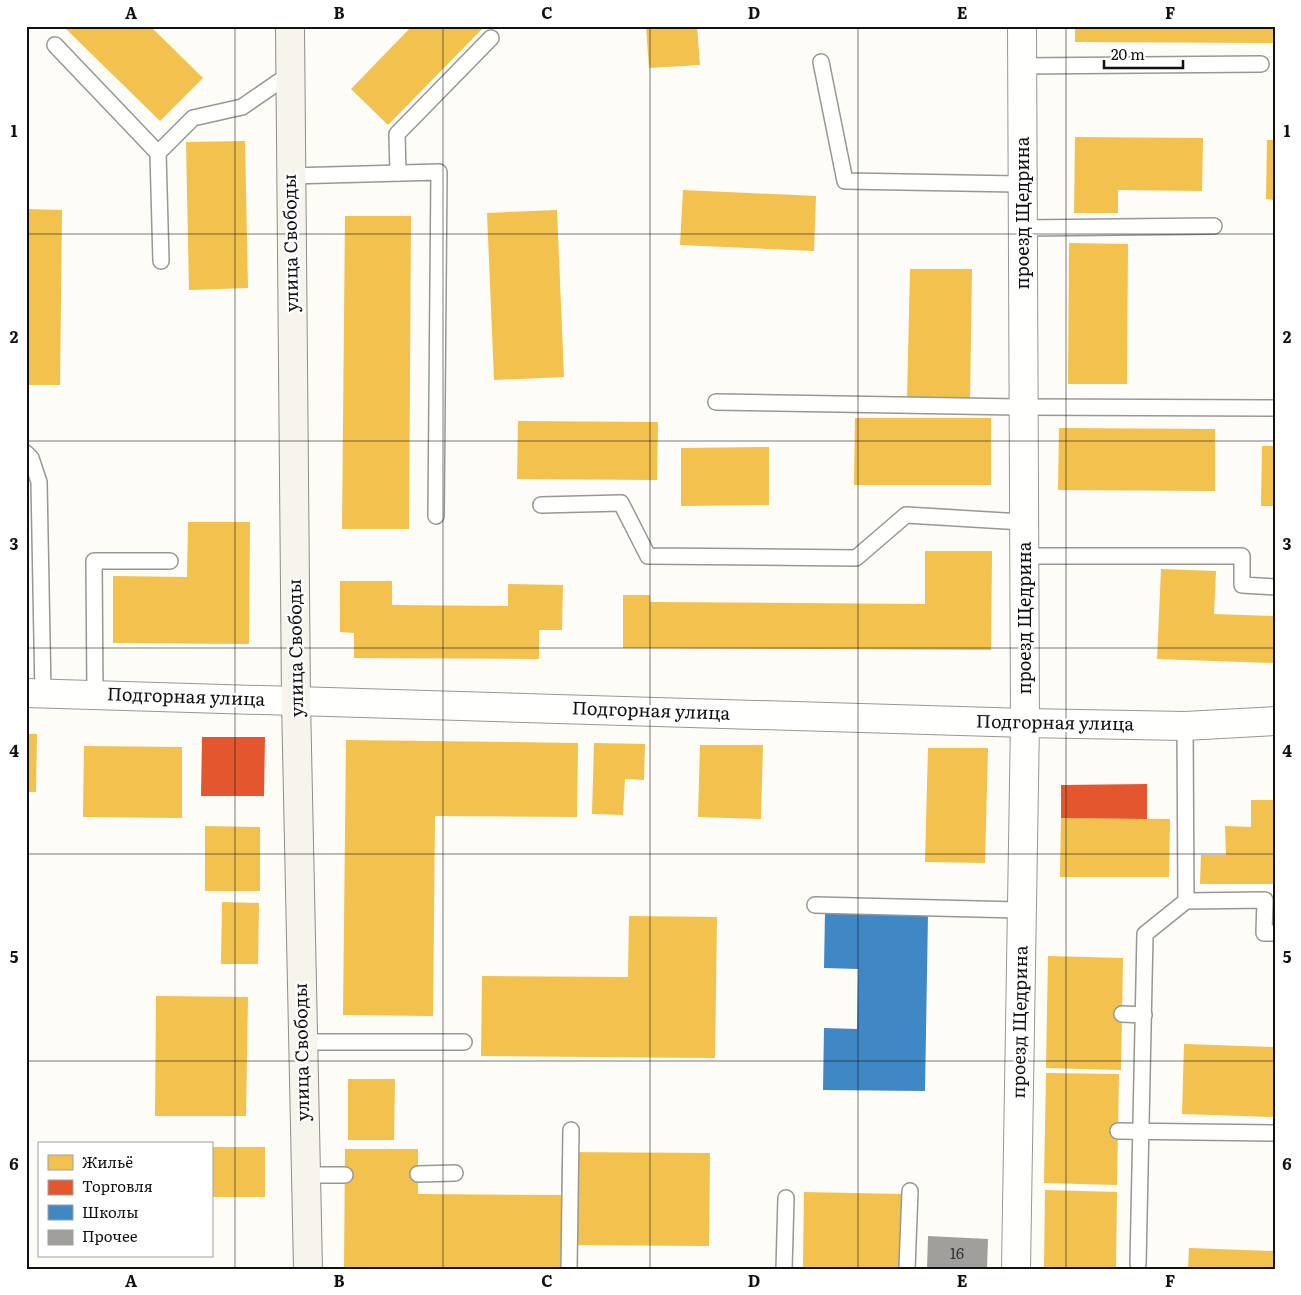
<svg xmlns="http://www.w3.org/2000/svg" width="1301" height="1295" font-family="Literata,serif">
<style>
.homes{fill:#f2c14e}
.shops{fill:#e4572e}
.schools{fill:#3f88c5}
.building{fill:#a19f9c}
.lines{fill:none;stroke-linecap:round;stroke-linejoin:round}
.lane-casing{stroke:#979795;stroke-width:18}
.street-casing{stroke:#979795;stroke-width:30}
.secondary-casing{stroke:#8e8d8b;stroke-width:30}
.lane{stroke:#fffffe;stroke-width:15}
.street{stroke:#fffffe;stroke-width:28}
.secondary{stroke:#f6f4eb;stroke-width:28}
.grid{fill:none;stroke:#111;stroke-width:1;stroke-opacity:0.55}
.labels{text-anchor:middle;stroke-width:5;stroke-linejoin:round;paint-order:stroke}
.number-label{font-size:15px;fill:#353434}
.street-label{font-size:18px;fill:#111;stroke:#fff}
.neatline{fill:none;stroke:#111;stroke-width:2}
.grid-label{font-size:16px;text-anchor:middle;font-weight:bold;fill:#111}
</style>
<rect width="100%" height="100%" fill="#fdfcf7"/>
<g class="homes">
<path d="M 63,26 L 150,26 L 203,78 L 160,121 Z"/>
<path d="M 412,26 L 485,26 L 388,125 L 351,89 Z"/>
<path d="M 646,26 L 697,26 L 700,65 L 649,68 Z"/>
<path d="M 1075,26 L 1275,26 L 1275,43 L 1075,42 Z"/>
<path d="M 1075,137 L 1203,138 L 1202,191 L 1118,190 L 1118,213 L 1074,213 Z"/>
<path d="M 1267,140 L 1275,140 L 1275,200 L 1266,199 Z"/>
<path d="M 245,141 L 248,288 L 189,290 L 186,142 Z"/>
<path d="M 683,190 L 816,196 L 814,251 L 680,245 Z"/>
<path d="M 26,209 L 62,210 L 60,385 L 26,385 Z"/>
<path d="M 557,210 L 564,377 L 494,380 L 487,213 Z"/>
<path d="M 345,216 L 411,216 L 409,529 L 342,529 Z"/>
<path d="M 1069,243 L 1128,244 L 1127,384 L 1068,384 Z"/>
<path d="M 910,269 L 972,269 L 970,401 L 907,400 Z"/>
<path d="M 855,418 L 991,418 L 991,485 L 854,485 Z"/>
<path d="M 518,421 L 658,422 L 657,480 L 517,479 Z"/>
<path d="M 1059,428 L 1215,429 L 1215,491 L 1058,490 Z"/>
<path d="M 1262,446 L 1275,446 L 1275,506 L 1261,506 Z"/>
<path d="M 769,447 L 769,505 L 681,506 L 681,448 Z"/>
<path d="M 188,522 L 250,522 L 249,644 L 113,643 L 113,576 L 187,577 Z"/>
<path d="M 925,551 L 992,551 L 991,650 L 623,648 L 623,595 L 650,595 L 650,602 L 925,604 Z"/>
<path d="M 1161,569 L 1216,571 L 1214,614 L 1275,616 L 1275,663 L 1157,659 Z"/>
<path d="M 340,581 L 392,581 L 392,605 L 508,606 L 508,584 L 563,585 L 562,630 L 539,630 L 539,659 L 354,658 L 354,633 L 340,632 Z"/>
<path d="M 26,734 L 37,734 L 36,792 L 26,792 Z"/>
<path d="M 346,740 L 578,743 L 577,817 L 435,816 L 433,1016 L 343,1015 Z"/>
<path d="M 594,743 L 645,744 L 644,780 L 625,779 L 623,815 L 592,814 Z"/>
<path d="M 700,745 L 763,745 L 761,819 L 698,817 Z"/>
<path d="M 84,746 L 182,747 L 182,818 L 83,817 Z"/>
<path d="M 928,748 L 988,748 L 985,863 L 925,862 Z"/>
<path d="M 1251,800 L 1275,800 L 1275,884 L 1200,884 L 1201,855 L 1226,855 L 1225,826 L 1251,827 Z"/>
<path d="M 1061,818 L 1170,819 L 1169,877 L 1060,877 Z"/>
<path d="M 205,826 L 260,827 L 260,891 L 205,891 Z"/>
<path d="M 222,902 L 259,903 L 258,964 L 221,964 Z"/>
<path d="M 629,916 L 717,917 L 715,1058 L 481,1056 L 482,976 L 628,977 Z"/>
<path d="M 1048,956 L 1123,958 L 1121,1070 L 1046,1068 Z"/>
<path d="M 156,996 L 248,997 L 246,1116 L 155,1116 Z"/>
<path d="M 1184,1044 L 1275,1047 L 1275,1117 L 1182,1114 Z"/>
<path d="M 1046,1073 L 1119,1074 L 1117,1185 L 1044,1183 Z"/>
<path d="M 348,1079 L 395,1079 L 394,1140 L 348,1140 Z"/>
<rect x="211" y="1147" width="54" height="50"/>
<path d="M 345,1149 L 418,1149 L 418,1194 L 561,1195 L 562,1152 L 710,1153 L 709,1246 L 561,1245 L 560,1269 L 344,1269 Z"/>
<path d="M 1045,1190 L 1117,1192 L 1116,1269 L 1044,1269 Z"/>
<path d="M 804,1192 L 901,1194 L 900,1269 L 803,1269 Z"/>
<path d="M 1189,1248 L 1275,1251 L 1275,1269 L 1188,1269 Z"/>
</g>
<g class="shops">
<path d="M 202,737 L 265,737 L 264,796 L 201,796 Z"/>
<path d="M 1147,784 L 1147,819 L 1061,818 L 1061,785 Z"/>
</g>
<path class="schools" d="M 825,912 L 928,914 L 925,1091 L 823,1090 L 824,1028 L 857,1029 L 858,969 L 824,968 Z"/>
<path class="building" d="M 928,1236 L 988,1239 L 987,1269 L 927,1269 Z"/>
<g class="lines">
<defs>
<g id="lane">
<path d="M 55,45 L 158,153 L 161,261"/>
<path d="M 821,62 L 845,181 L 1022,184"/>
<path d="M 1022,66 L 1261,64"/>
<path d="M 158,153 L 193,118 L 242,107 L 290,74"/>
<path d="M 398,173 L 397,134 L 491,38"/>
<path d="M 290,176 L 439,172 L 436,516"/>
<path d="M 1023,228 L 1214,226"/>
<path d="M 716,402 L 1024,407 L 1275,408"/>
<path d="M 26,453 L 31,458 L 39,482 L 43,693"/>
<path d="M 541,505 L 621,503 L 648,556 L 856,558 L 906,515 L 1024,522"/>
<path d="M 1024,556 L 1242,556 L 1242,585 L 1275,587"/>
<path d="M 95,695 L 94,561 L 170,561"/>
<path d="M 1185,726 L 1186,901 L 1265,900 L 1264,933 L 1275,933"/>
<path d="M 815,905 L 1022,910"/>
<path d="M 1122,1014 L 1144,1015"/>
<path d="M 302,1042 L 464,1042"/>
<path d="M 1118,1131 L 1275,1133"/>
<path d="M 418,1174 L 455,1173"/>
<path d="M 305,1175 L 345,1175"/>
<path d="M 1138,1264 L 1145,934 L 1186,901"/>
<path d="M 569,1269 L 571,1130"/>
<path d="M 784,1269 L 786,1198"/>
<path d="M 907,1269 L 910,1191"/>
</g>
<g id="street">
<path d="M 26,693 L 1025,723 L 1185,726 L 1275,721"/>
<path d="M 1016,1269 L 1025,723 L 1022,26"/>
</g>
<path id="secondary" d="M 290,26 L 296,701 L 308,1269"/>
</defs>
<use href="#lane" class="lane-casing"/>
<use href="#street" class="street-casing"/>
<use href="#secondary" class="secondary-casing"/>
<use href="#lane" class="lane"/>
<use href="#street" class="street"/>
<use href="#secondary" class="secondary"/>
</g>
<path class="grid" d="M 235,26 L 235,1269M 443,26 L 443,1269M 650,26 L 650,1269M 858,26 L 858,1269M 1066,26 L 1066,1269M 26,234 L 1275,234M 26,441 L 1275,441M 26,648 L 1275,648M 26,854 L 1275,854M 26,1061 L 1275,1061"/>
<g class="labels">
<g class="number-label">
<text x="957" y="1259">16</text>
</g>
<g class="street-label">
<text transform="translate(1023 213) rotate(-90)" y="6">проезд Щедрина</text>
<text transform="translate(291 243) rotate(-91)" y="6">улица Свободы</text>
<text transform="translate(1025 618) rotate(-90)" y="6">проезд Щедрина</text>
<text transform="translate(296 648) rotate(-91)" y="6">улица Свободы</text>
<text transform="translate(186 697) rotate(2)" y="6">Подгорная улица</text>
<text transform="translate(651 711) rotate(2)" y="6">Подгорная улица</text>
<text transform="translate(1055 723) rotate(1)" y="6">Подгорная улица</text>
<text transform="translate(1020 1022) rotate(-89)" y="6">проезд Щедрина</text>
<text transform="translate(302 1052) rotate(-91)" y="6">улица Свободы</text>
</g>
</g>
<rect width="1301" height="1295" fill="none" stroke="#ffffff" stroke-width="55"/>
<rect x="38" y="1142" width="175" height="115" fill="#ffffff" stroke="#a0a0a0"/>
<rect x="48" y="1155" width="25" height="15" fill="#f2c14e" stroke="#a0a0a0"/>
<text x="82" y="1168" font-size="15" fill="#111111">Жильё</text>
<rect x="48" y="1180" width="25" height="15" fill="#e4572e" stroke="#a0a0a0"/>
<text x="82" y="1192" font-size="15" fill="#111111">Торговля</text>
<rect x="48" y="1205" width="25" height="15" fill="#3f88c5" stroke="#a0a0a0"/>
<text x="82" y="1218" font-size="15" fill="#111111">Школы</text>
<rect x="48" y="1230" width="25" height="15" fill="#a19f9c" stroke="#a0a0a0"/>
<text x="82" y="1242" font-size="15" fill="#111111">Прочее</text>
<path d="M1104 60v8h79v-8" fill="none" stroke="#111111" stroke-width="2.5"/>
<text x="1111" y="60" font-size="15" fill="#111111" stroke="#ffffff" stroke-width="4" paint-order="stroke">20 m</text>
<rect x="28" y="28" width="1246" height="1240" class="neatline"/>
<g class="grid-label">
<text x="131" y="19">A</text>
<text x="339" y="19">B</text>
<text x="547" y="19">C</text>
<text x="754" y="19">D</text>
<text x="962" y="19">E</text>
<text x="1170" y="19">F</text>
<text x="14" y="137">1</text>
<text x="1287" y="137">1</text>
<text x="14" y="343">2</text>
<text x="1287" y="343">2</text>
<text x="14" y="550">3</text>
<text x="1287" y="550">3</text>
<text x="14" y="757">4</text>
<text x="1287" y="757">4</text>
<text x="14" y="963">5</text>
<text x="1287" y="963">5</text>
<text x="14" y="1170">6</text>
<text x="1287" y="1170">6</text>
<text x="131" y="1287">A</text>
<text x="339" y="1287">B</text>
<text x="547" y="1287">C</text>
<text x="754" y="1287">D</text>
<text x="962" y="1287">E</text>
<text x="1170" y="1287">F</text>
</g>
</svg>
